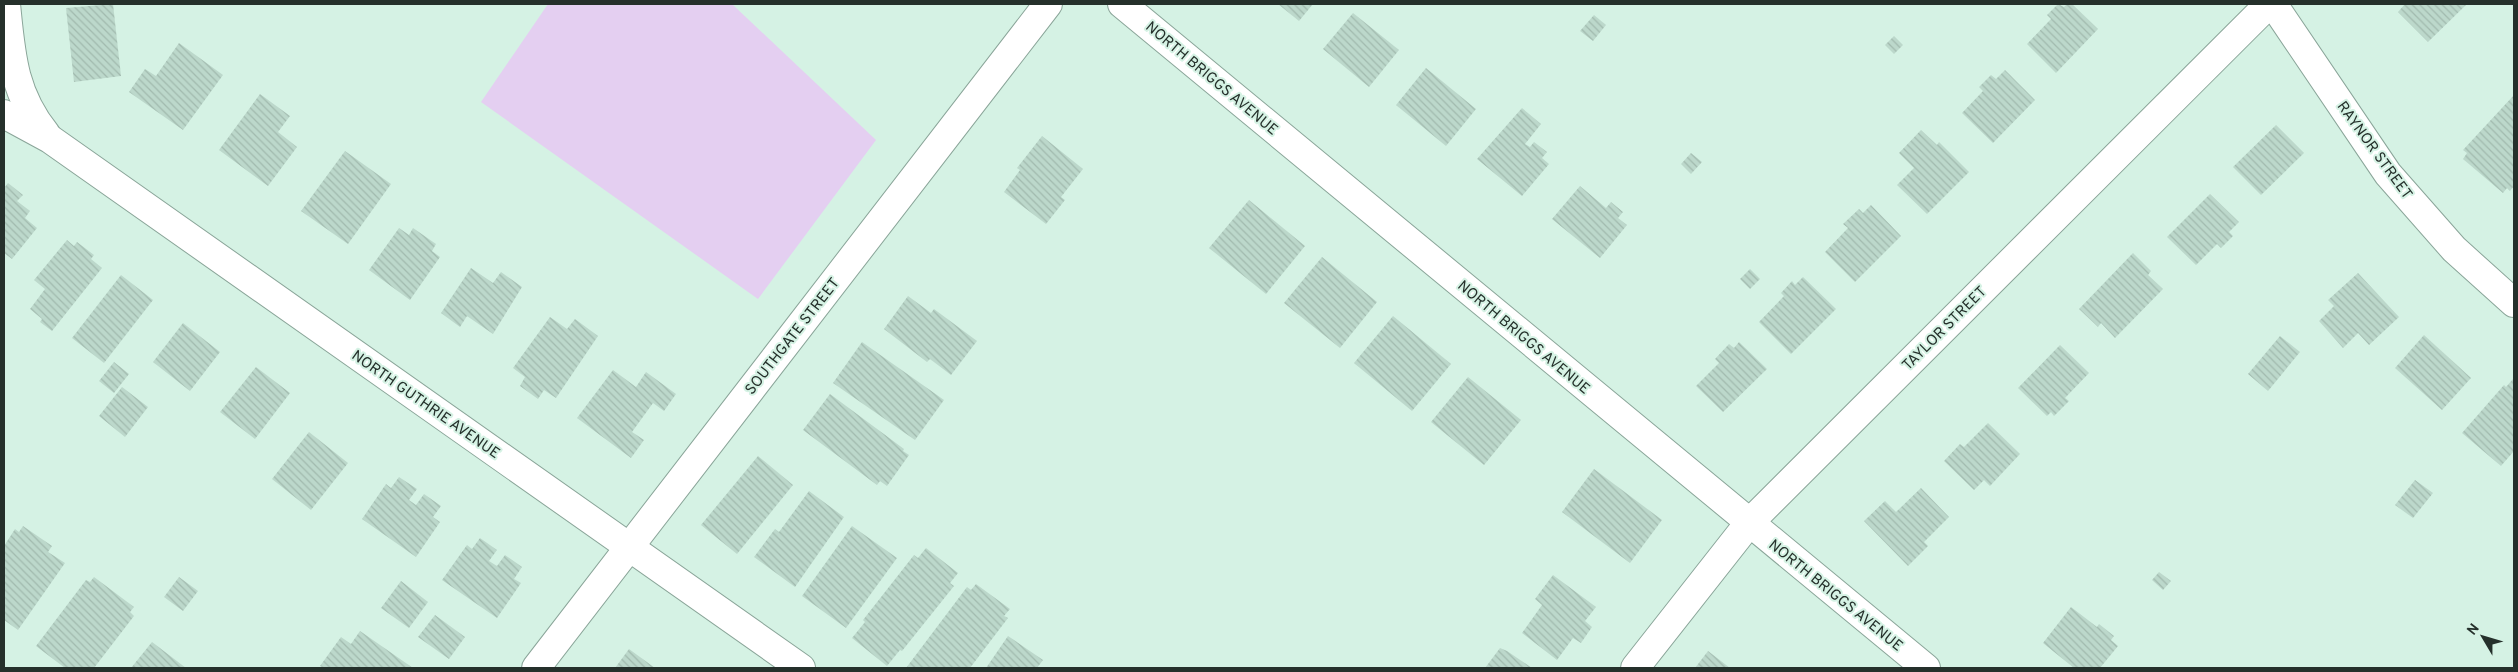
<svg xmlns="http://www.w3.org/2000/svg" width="2518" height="672" font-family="Overpass,sans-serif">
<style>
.garden{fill:#e4cff1}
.building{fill:url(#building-back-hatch)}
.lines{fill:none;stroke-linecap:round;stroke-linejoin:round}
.minor-casing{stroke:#8aa599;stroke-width:30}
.minor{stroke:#fff;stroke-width:28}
.labels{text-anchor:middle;stroke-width:4;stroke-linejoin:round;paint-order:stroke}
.street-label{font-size:15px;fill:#25302b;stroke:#d5f2e4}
</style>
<defs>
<pattern id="building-back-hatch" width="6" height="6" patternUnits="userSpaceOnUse" patternTransform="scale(1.25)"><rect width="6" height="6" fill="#bcd8cb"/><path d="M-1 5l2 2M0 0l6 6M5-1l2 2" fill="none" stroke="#a1baae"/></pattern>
</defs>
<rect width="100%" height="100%" fill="#d5f2e4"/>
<path class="garden" d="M 548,4 L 732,4 L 876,140 L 758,299 L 481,102 Z"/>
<g class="building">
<path d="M 113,4 L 121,76 L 74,82 L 66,8 Z"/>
<path d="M 1278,4 L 1313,4 L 1299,21 Z"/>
<path d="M 2058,4 L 2064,7 L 2067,4 L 2072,4 L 2098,29 L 2056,73 L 2027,44 L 2051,19 L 2047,15 Z"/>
<path d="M 2405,4 L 2467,4 L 2428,42 L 2398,12 Z"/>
<path d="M 1353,13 L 1399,50 L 1369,87 L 1323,49 Z"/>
<path d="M 1594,15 L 1606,25 L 1593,41 L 1580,31 Z"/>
<path d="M 1894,36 L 1903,45 L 1894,54 L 1885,45 Z"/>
<path d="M 179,43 L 223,75 L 183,130 L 129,92 L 145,69 L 156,76 Z"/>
<path d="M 1426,68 L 1476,109 L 1446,146 L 1396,105 Z"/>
<path d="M 2005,70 L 2035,100 L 1993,143 L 1962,113 L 1983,91 L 1979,87 L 1991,75 L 1996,79 Z"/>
<path d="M 260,94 L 290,116 L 278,132 L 297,147 L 268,186 L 219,150 Z"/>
<path d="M 2514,95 L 2514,186 L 2510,191 L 2507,188 L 2503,193 L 2463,159 L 2467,153 L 2463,150 Z"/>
<path d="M 1522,108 L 1541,124 L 1525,144 L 1530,147 L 1534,142 L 1547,152 L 1542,158 L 1549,164 L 1522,196 L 1477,159 Z"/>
<path d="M 2276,125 L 2304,153 L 2261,195 L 2233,167 Z"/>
<path d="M 1921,130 L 1937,145 L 1939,142 L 1969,172 L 1927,214 L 1897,185 L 1914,168 L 1899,153 Z"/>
<path d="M 1042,136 L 1083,169 L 1061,197 L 1065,200 L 1046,224 L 1004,192 L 1020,170 L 1017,168 Z"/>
<path d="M 345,151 L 391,184 L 348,244 L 301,211 Z"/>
<path d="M 1691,153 L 1702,162 L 1691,174 L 1681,164 Z"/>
<path d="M 8,183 L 23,195 L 17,201 L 30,211 L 25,218 L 37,228 L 12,259 L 4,253 L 4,188 Z"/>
<path d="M 1580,186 L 1606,208 L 1611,202 L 1623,212 L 1618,218 L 1627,225 L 1600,258 L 1552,219 Z"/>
<path d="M 2210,194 L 2239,222 L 2229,232 L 2233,236 L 2221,248 L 2217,244 L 2196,265 L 2167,237 Z"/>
<path d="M 1249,200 L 1305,246 L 1266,294 L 1209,248 Z"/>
<path d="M 1871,205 L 1901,236 L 1855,282 L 1825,252 L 1848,228 L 1843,224 L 1859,209 L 1863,213 Z"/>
<path d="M 399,228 L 409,235 L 413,228 L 436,244 L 432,251 L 440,257 L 410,300 L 369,270 Z"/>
<path d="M 67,240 L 74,246 L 77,242 L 94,255 L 91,259 L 102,268 L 52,331 L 40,322 L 42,319 L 30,309 L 45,289 L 34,280 Z"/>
<path d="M 2133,253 L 2151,271 L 2148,275 L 2163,289 L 2115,338 L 2101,323 L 2098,327 L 2079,309 Z"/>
<path d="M 1322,257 L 1377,302 L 1340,348 L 1284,303 Z"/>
<path d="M 471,268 L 493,283 L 501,272 L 522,287 L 493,334 L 467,316 L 460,327 L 441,313 Z"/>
<path d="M 1750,269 L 1760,279 L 1750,289 L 1740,279 Z"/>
<path d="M 2358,273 L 2399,317 L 2369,345 L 2358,333 L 2343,348 L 2319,321 L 2334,306 L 2328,300 Z"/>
<path d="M 121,275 L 153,300 L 104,363 L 72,338 Z"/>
<path d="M 1803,277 L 1836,309 L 1791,354 L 1759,322 L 1784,296 L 1781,293 L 1792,281 L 1795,285 Z"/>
<path d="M 908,296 L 931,313 L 934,309 L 977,341 L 951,375 L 930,359 L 927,362 L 884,329 Z"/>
<path d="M 1393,316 L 1451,364 L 1412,411 L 1354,363 Z"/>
<path d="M 550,317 L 567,329 L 575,319 L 598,336 L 556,398 L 544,390 L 538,399 L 520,386 L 525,377 L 513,368 Z"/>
<path d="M 183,323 L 220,352 L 190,391 L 153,362 Z"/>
<path d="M 2424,335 L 2471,378 L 2442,410 L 2395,368 Z"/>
<path d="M 2280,336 L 2300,352 L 2268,391 L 2248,374 Z"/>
<path d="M 862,342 L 944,400 L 915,440 L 833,383 Z"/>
<path d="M 1739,342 L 1767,369 L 1723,412 L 1696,386 L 1719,363 L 1715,359 L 1729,344 L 1734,348 Z"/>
<path d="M 2060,345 L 2089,373 L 2065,398 L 2069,401 L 2054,416 L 2051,412 L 2047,416 L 2018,388 Z"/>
<path d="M 114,362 L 129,374 L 114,393 L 99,381 Z"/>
<path d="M 256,367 L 290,393 L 255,439 L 220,412 Z"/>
<path d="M 613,370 L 636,387 L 646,372 L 676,394 L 664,411 L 653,403 L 632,432 L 644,440 L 631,458 L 577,418 Z"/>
<path d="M 1468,377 L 1521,420 L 1484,465 L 1431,422 Z"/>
<path d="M 2513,379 L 2514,451 L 2501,466 L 2462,433 L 2504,385 L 2506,387 Z"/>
<path d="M 122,387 L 148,407 L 125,437 L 99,416 Z"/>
<path d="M 830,394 L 904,449 L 903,451 L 909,455 L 887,486 L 880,481 L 877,485 L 803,430 Z"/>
<path d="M 1988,423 L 2020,454 L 1990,486 L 1984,480 L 1974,490 L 1944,461 L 1960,444 L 1964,447 Z"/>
<path d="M 309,432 L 348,463 L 311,510 L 272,479 Z"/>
<path d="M 758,456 L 793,485 L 737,554 L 701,525 Z"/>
<path d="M 1594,469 L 1662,520 L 1630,563 L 1562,512 Z"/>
<path d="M 399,477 L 417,489 L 409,500 L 416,505 L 424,494 L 441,506 L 433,517 L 440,522 L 416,557 L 362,519 L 386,484 L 391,488 Z"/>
<path d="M 2415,480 L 2433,493 L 2413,518 L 2395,505 Z"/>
<path d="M 1921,488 L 1949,517 L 1924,542 L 1928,546 L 1908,566 L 1864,521 L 1885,501 L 1896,512 Z"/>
<path d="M 809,491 L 844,517 L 795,587 L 754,557 L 775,529 L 779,532 Z"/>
<path d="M 23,526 L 52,546 L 48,552 L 65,563 L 18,630 L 4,620 L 4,546 L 15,529 L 19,532 Z"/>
<path d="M 852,526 L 897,558 L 846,628 L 802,596 Z"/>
<path d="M 480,538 L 497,550 L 489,561 L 497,566 L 505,555 L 522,567 L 514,579 L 521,583 L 497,618 L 442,580 L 467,545 L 472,549 Z"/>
<path d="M 926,548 L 958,573 L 950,583 L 954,586 L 902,651 L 900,650 L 887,666 L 852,638 L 865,622 L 863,620 L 914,555 L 918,558 Z"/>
<path d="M 2159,572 L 2171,581 L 2163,590 L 2152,580 Z"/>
<path d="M 1553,575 L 1596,607 L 1585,621 L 1592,627 L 1581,643 L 1573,638 L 1557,660 L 1522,633 L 1542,605 L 1535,599 Z"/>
<path d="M 94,577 L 134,607 L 130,612 L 134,616 L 94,668 L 65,668 L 36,646 L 86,580 L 90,582 Z"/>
<path d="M 179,577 L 198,591 L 183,611 L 164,597 Z"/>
<path d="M 401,581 L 428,602 L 409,628 L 381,608 Z"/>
<path d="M 976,584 L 1010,609 L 1004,616 L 1008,618 L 970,668 L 906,668 L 967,587 L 971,590 Z"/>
<path d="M 2071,607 L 2097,627 L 2099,624 L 2114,636 L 2111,640 L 2118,646 L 2100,668 L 2074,668 L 2043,643 Z"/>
<path d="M 435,615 L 465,637 L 449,659 L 418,637 Z"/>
<path d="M 360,631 L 413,668 L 324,668 L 320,666 L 341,637 L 351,644 Z"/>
<path d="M 1008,636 L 1043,660 L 1037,668 L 986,668 Z"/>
<path d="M 152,642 L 186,668 L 131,668 Z"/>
<path d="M 1500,648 L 1507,651 L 1532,668 L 1485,668 Z"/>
<path d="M 629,649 L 655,668 L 615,668 Z"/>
<path d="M 1708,651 L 1730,668 L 1695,668 Z"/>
</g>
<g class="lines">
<defs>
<g id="minor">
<path d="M 6,4 C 11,54 13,93 46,134"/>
<path d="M 1122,4 L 1926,668"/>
<path d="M 2273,4 L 2388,174 L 2454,249 L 2514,303"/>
<path d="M 4,114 L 50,139 L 801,668"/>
<path d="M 536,668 L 1048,4"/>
<path d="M 1635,668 L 1749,523 L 2269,4"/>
</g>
</defs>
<use href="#minor" class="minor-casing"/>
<use href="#minor" class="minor"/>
</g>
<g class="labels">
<g class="street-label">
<text transform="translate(1212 78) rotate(40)" y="5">NORTH BRIGGS AVENUE</text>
<text transform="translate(2375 150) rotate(54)" y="5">RAYNOR STREET</text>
<text transform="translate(1944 328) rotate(-45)" y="5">TAYLOR STREET</text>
<text transform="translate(792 336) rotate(-52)" y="5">SOUTHGATE STREET</text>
<text transform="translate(1524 337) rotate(40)" y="5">NORTH BRIGGS AVENUE</text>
<text transform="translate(426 404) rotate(35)" y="5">NORTH GUTHRIE AVENUE</text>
<text transform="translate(1836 595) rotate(39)" y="5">NORTH BRIGGS AVENUE</text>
</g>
</g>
<rect width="2518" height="672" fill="none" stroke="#25302b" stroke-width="10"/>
<g transform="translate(2483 637) rotate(308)" stroke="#d5f2e4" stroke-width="4" paint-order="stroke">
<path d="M0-4L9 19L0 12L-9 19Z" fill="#25302b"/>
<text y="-8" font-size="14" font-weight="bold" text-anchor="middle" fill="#25302b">N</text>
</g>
</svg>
